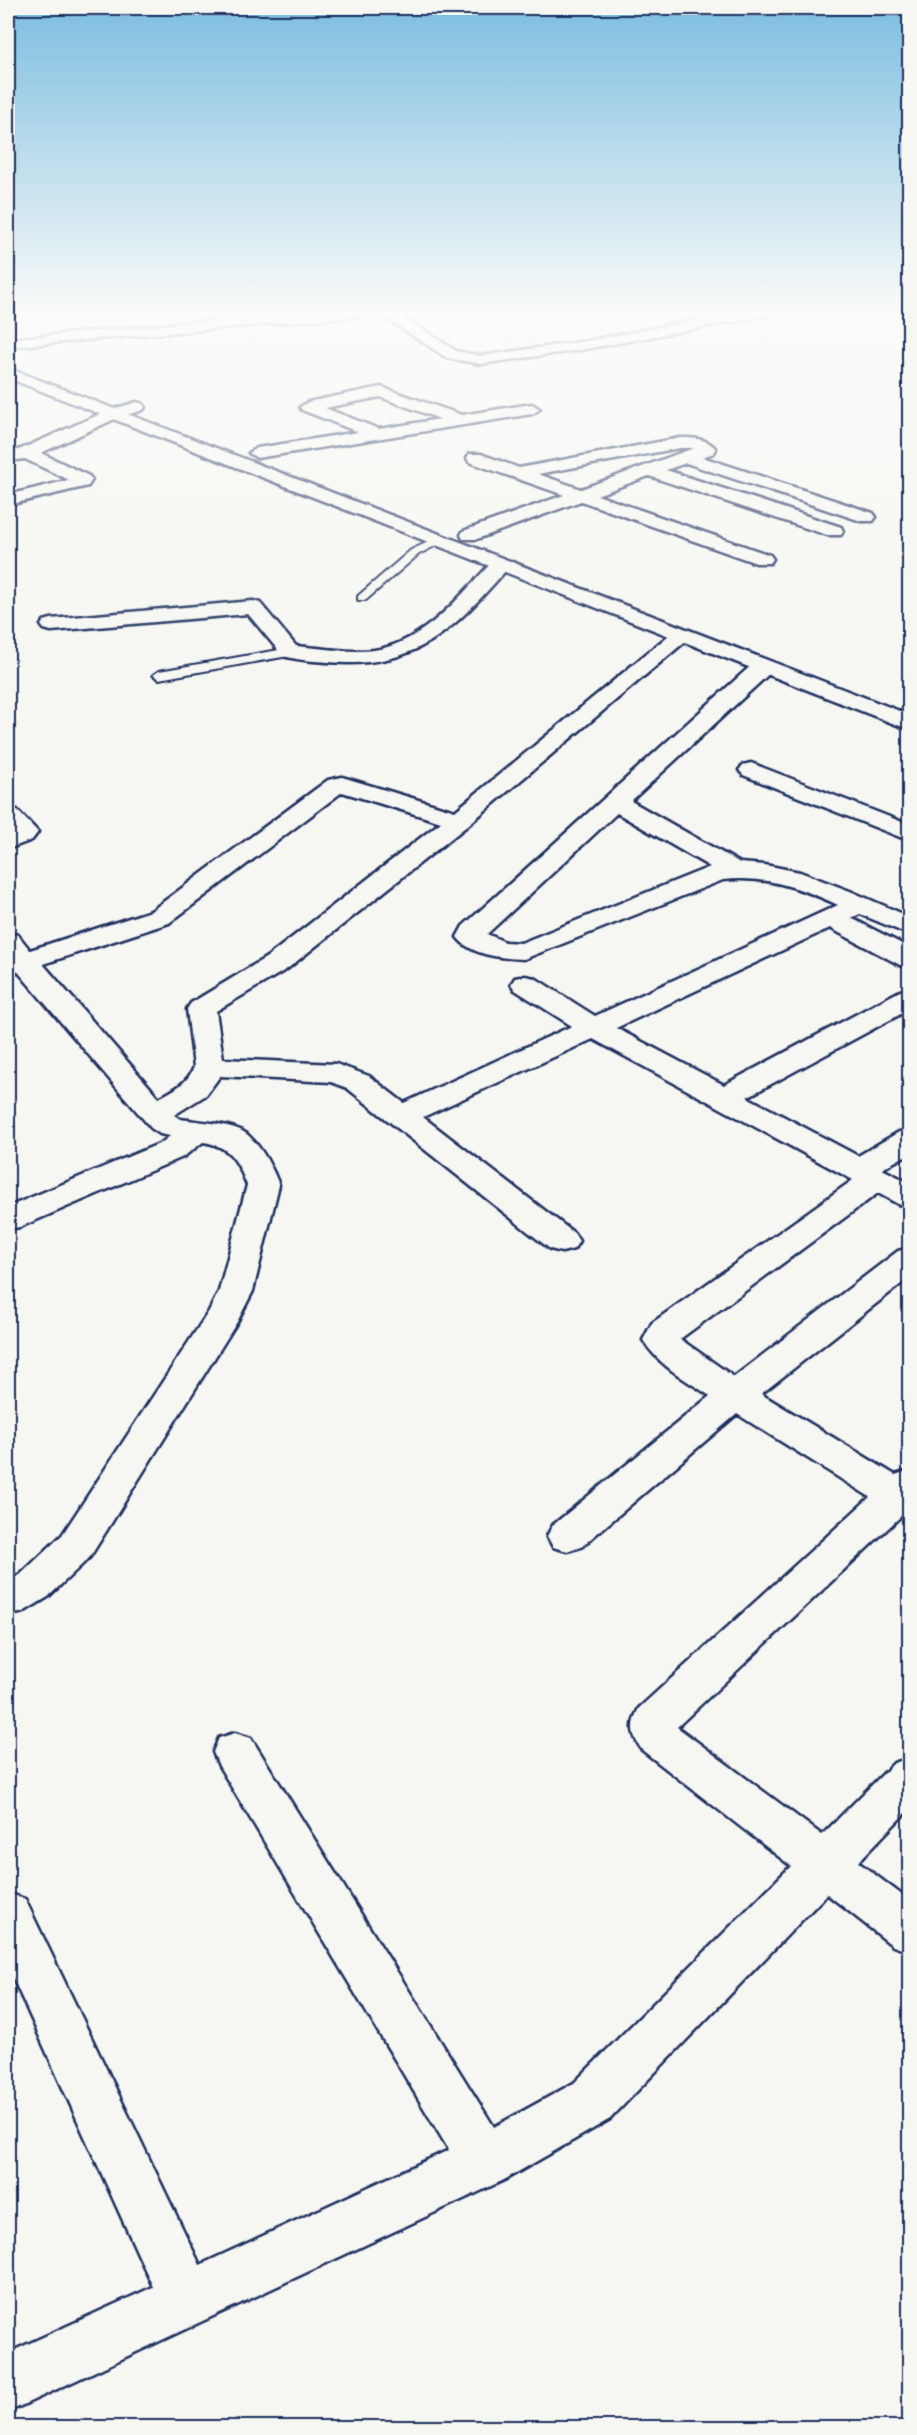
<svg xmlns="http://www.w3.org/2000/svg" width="917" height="2435" font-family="Pangolin,sans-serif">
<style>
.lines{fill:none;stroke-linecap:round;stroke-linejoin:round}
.service-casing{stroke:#1b2f5e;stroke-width:4}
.minor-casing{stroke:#1b2f5e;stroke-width:5}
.primary-casing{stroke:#1b2f5e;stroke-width:5}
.service{fill:#f6f6f2;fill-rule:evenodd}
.minor{fill:#f6f6f2;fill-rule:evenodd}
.primary{fill:#f6f6f2;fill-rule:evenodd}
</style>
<rect width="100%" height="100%" fill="#f6f6f2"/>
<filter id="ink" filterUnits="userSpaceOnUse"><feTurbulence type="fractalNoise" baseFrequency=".0167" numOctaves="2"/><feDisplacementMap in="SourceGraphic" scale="12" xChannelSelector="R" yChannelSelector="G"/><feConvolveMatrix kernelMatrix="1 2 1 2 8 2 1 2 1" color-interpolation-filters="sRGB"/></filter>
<g filter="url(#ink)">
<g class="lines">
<defs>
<g id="service">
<path d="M 437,538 L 441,539 L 441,543 L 419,554 L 366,600 L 358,600 L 358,596 L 411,550 Z"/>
<path d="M 290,648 L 294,649 L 296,652 L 294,655 L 159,679 L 153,675 L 159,671 Z"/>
</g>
<g id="minor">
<path d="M 339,309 L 396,309 L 394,311 L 456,351 L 481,356 L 586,341 L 755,309 L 786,309 L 779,313 L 586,349 L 481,364 L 447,358 L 380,314 L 8,347 L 8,339 Z"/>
<path d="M 892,309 L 910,309 L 910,314 L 894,312 Z"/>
<path d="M 381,387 L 462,415 L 532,404 L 540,409 L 532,414 L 257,458 L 249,453 L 257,448 L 358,432 L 302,410 L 300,407 L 308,402 ZM 380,397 L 440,419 L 379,429 L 325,408 Z"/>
<path d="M 137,402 L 143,404 L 145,407 L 143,410 L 119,417 L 41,453 L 89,476 L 92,480 L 88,486 L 8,505 L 8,495 L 69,480 L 25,459 L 8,461 L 8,453 L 21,449 L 107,411 Z"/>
<path d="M 680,438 C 694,438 707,438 716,449 L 714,453 L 702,457 L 873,513 L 876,517 L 873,521 L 861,521 L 686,463 L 666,470 L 841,527 L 843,531 L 841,535 L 827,535 L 649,476 L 597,495 L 770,555 L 773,559 L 770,563 L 756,563 L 581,501 L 477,539 L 463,539 L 461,535 L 463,531 L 564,495 L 469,462 L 467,458 L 469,454 L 481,454 L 519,468 ZM 680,448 L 694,448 L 581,489 L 538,474 Z"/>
<path d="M 500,559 L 507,561 L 510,565 L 507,569 C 453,630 416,670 328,662 C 313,661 297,660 283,656 L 248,614 L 51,631 L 44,629 L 41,625 L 44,621 L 51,619 L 253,601 L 260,603 L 296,646 C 322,648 348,653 374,650 C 424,643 461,595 493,561 Z"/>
<path d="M 681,629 L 688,631 L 691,635 L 688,639 L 468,825 L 287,969 L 216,1011 L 223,1059 L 336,1064 L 369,1076 L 404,1103 L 572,1026 L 515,990 L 511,984 L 515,978 L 525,976 L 535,978 L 595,1016 L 838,905 C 801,888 764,875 723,880 L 524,959 C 503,958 471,956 457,937 L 463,926 L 755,662 L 763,661 L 771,662 L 774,667 L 771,672 L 631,801 L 740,863 L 765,865 L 800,872 L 850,891 L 910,917 L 910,935 L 860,914 L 851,918 L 910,948 L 910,967 L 900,965 L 830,928 L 616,1028 L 724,1085 L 900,991 L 910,989 L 910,1009 L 747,1097 L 858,1156 L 899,1132 L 910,1130 L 910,1153 L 882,1169 L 910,1183 L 910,1207 L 898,1204 L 878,1193 L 680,1339 L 734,1377 L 898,1251 L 910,1248 L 910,1277 L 761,1394 L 895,1475 L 910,1470 L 910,1518 L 902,1515 L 677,1727 L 822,1835 L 894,1763 L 910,1758 L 910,1808 L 858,1862 L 910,1901 L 910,1952 L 893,1946 L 827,1894 L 610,2119 L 504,2180 L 8,2412 L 8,2353 L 153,2287 L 8,1967 L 8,1893 L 25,1899 L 200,2265 L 449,2150 L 219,1766 L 213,1752 L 219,1738 L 235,1733 L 251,1738 L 494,2127 L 574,2083 L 791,1866 L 642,1750 C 631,1734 630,1725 639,1708 L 870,1497 L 737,1414 L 581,1547 L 567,1551 L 553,1547 L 547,1536 L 553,1525 L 710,1396 C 685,1379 659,1366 643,1340 L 652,1323 L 853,1180 L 593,1039 L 423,1117 L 574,1233 L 579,1241 L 574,1249 L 562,1252 L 550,1249 L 347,1088 L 331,1082 L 220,1076 L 206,1095 L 174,1115 L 180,1119 C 198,1122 237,1123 249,1136 C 262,1148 273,1169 279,1185 L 253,1291 L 237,1322 L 90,1557 L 48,1597 L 23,1612 L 8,1616 L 8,1581 L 20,1575 L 62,1535 L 209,1311 L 219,1291 L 247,1185 C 237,1160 230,1146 203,1142 L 183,1157 L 20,1227 L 8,1229 L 8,1207 L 161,1143 L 170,1136 L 160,1134 L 151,1128 L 14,967 L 8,958 L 8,933 L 18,935 L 30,950 L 151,911 L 328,780 L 342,777 L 455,811 L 674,631 ZM 342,792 L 441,822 L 267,957 L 191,1003 L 187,1009 L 194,1067 C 188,1083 174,1090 159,1098 L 43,964 L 169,923 ZM 617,813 L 710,867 L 521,943 L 505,942 L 487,934 Z"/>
<path d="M 751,763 L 910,825 L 910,841 L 743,775 L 739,770 L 743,765 Z"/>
<path d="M 8,808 L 17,810 L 38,832 L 32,840 L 8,849 L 8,832 L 11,831 L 8,828 Z"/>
</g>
<path id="primary" d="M 8,368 L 910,715 L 910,730 L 8,378 Z"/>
</defs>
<use href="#service" class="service-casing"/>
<use href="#minor" class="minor-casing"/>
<use href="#primary" class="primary-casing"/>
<use href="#service" class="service"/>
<use href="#minor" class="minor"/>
<use href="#primary" class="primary"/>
</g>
</g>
<linearGradient id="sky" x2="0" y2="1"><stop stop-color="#7cbde0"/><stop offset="0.48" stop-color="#fbfbf9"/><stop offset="1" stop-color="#fbfbf9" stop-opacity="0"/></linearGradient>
<rect width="917" height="650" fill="url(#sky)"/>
<rect width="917" height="2435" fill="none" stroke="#f6f6f2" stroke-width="30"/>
<rect x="15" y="15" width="887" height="2405" fill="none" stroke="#1b2f5e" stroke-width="2" filter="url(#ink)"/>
</svg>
